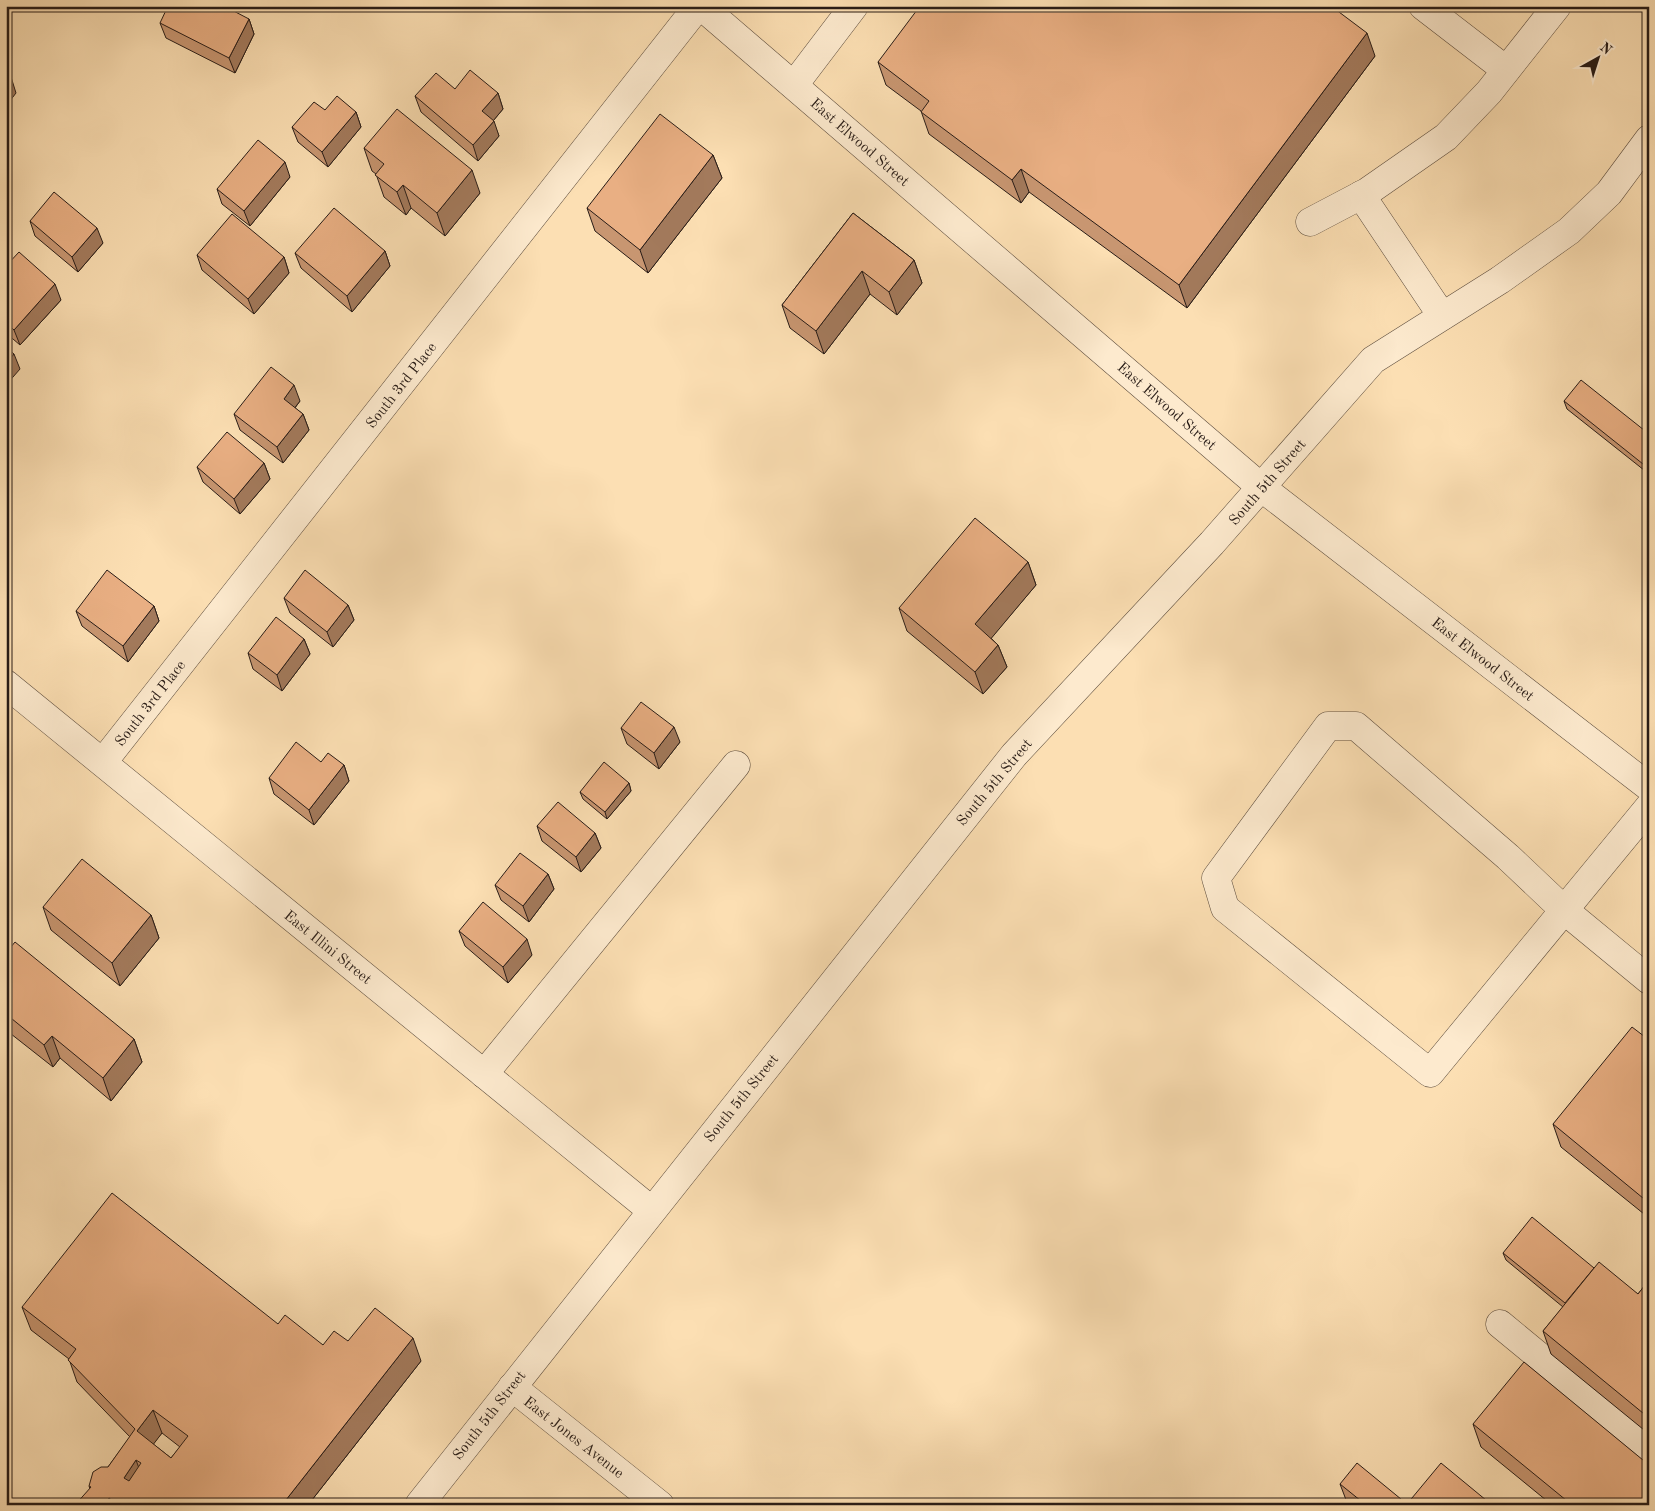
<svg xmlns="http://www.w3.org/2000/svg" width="1655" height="1511" font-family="'Old Standard TT',serif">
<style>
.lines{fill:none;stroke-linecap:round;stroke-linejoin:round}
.minor-casing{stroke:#5d4d3e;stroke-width:29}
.minor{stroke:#fdeace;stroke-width:28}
.wall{fill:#c89671;stroke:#281c17;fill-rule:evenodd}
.shaded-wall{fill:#a37a5c;stroke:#281c17}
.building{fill:#e9af83;stroke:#281c17;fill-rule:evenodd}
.labels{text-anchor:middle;stroke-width:5;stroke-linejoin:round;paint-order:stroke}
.street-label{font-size:15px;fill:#281c17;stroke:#fdeace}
</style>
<rect width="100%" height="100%" fill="#fcdfb3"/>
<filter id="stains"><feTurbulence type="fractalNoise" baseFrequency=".004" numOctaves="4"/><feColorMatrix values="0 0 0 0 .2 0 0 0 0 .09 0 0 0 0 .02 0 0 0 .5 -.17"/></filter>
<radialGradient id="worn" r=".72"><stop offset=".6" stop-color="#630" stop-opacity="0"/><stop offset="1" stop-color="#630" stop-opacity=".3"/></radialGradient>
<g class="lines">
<defs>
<g id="minor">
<path d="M 701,6 L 1262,488 L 1649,787"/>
<path d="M 1423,6 L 1506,70"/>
<path d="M 794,85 L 854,6"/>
<path d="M 1361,195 L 1442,316"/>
<path d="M 1310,222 L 1367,192 L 1446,137 L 1489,92 L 1557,6"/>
<path d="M 6,684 L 651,1210"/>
<path d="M 103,762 L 698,6"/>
<path d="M 1649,807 L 1430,1073 L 1225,908 L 1216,878 L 1328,726 L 1356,726 L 1508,857 L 1564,910 L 1649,980"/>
<path d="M 484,1074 L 736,765"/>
<path d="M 1500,1324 L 1649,1447"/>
<path d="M 512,1387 L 660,1505"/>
<path d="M 419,1505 L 1014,755 L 1212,543 L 1373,360 L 1500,280 L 1569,231 L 1609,193 L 1649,139"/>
</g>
</defs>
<use href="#minor" class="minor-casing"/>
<use href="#minor" class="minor"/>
</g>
<g class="wall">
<path d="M 249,19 L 254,34 L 235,73 L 166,38 L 160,23 Z"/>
<path d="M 1375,56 L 1187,308 L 1029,192 L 1021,203 L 929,134 L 921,111 L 886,85 L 878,62 Z"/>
<path d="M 455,89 L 498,93 L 503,109 L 493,121 L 499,136 L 478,161 L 421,112 L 415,96 Z"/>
<path d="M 325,110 L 356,112 L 361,127 L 328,167 L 298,142 L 292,127 Z"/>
<path d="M 364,148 L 480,193 L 445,236 L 411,208 L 406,215 L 384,197 L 376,174 L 372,171 Z"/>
<path d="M 713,155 L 722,178 L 648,273 L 595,231 L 587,208 Z"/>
<path d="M 290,177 L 250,226 L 222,204 L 217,189 Z"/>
<path d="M 853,213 L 914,260 L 922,283 L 897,315 L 870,294 L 824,354 L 790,328 L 782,305 Z"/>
<path d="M 30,221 L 103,243 L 78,272 L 35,236 Z"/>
<path d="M 385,251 L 390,266 L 352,312 L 301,268 L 295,253 Z"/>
<path d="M 197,255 L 284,257 L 289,273 L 254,314 L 202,270 Z"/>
<path d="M 6,266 L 61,300 L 20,345 L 6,333 Z"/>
<path d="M 300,401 L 295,408 L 303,414 L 309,430 L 283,463 L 240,430 L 234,414 Z"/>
<path d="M 1564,401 L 1649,434 L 1649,474 L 1567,409 Z"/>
<path d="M 264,463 L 270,479 L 240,514 L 203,482 L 197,467 Z"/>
<path d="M 1028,562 L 1036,585 L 991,638 L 998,645 L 1007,667 L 983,694 L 907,631 L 899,608 Z"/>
<path d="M 284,598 L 348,605 L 354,620 L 333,647 L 290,613 Z"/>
<path d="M 154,606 L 159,621 L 128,662 L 82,626 L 76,611 Z"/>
<path d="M 304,639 L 310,654 L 282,691 L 253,669 L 248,653 Z"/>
<path d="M 621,728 L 680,742 L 659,769 L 627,744 Z"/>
<path d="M 321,762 L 344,765 L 349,781 L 314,825 L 274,794 L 269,778 Z"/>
<path d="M 629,783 L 631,791 L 607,819 L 583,799 L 580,792 Z"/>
<path d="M 537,826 L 595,833 L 601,848 L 581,872 L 542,841 Z"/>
<path d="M 548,874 L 554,889 L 529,922 L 501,900 L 495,885 Z"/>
<path d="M 43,907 L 151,915 L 159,938 L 120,986 L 51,930 Z"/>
<path d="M 459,931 L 532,955 L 508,983 L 465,946 Z"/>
<path d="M 6,953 L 134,1039 L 142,1062 L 111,1101 L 60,1058 L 53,1067 L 6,1030 Z"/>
<path d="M 1649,1040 L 1649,1218 L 1561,1147 L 1553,1124 Z"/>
<path d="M 1503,1253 L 1594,1268 L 1638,1294 L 1649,1280 L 1649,1434 L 1551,1354 L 1543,1331 L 1563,1307 L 1506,1260 Z"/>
<path d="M 22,1307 L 278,1324 L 323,1345 L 348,1341 L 421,1361 L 308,1505 L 75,1505 L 90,1489 L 89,1486 L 108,1467 L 130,1437 L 77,1382 L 69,1359 L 31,1330 ZM 162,1433 L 180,1447 L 171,1458 L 153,1444 Z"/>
<path d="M 1473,1424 L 1649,1505 L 1552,1505 L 1481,1447 Z"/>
<path d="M 1340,1484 L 1407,1504 L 1492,1505 L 1348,1505 Z"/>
</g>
<g class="shaded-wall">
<path d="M 249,19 L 254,34 L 235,73 L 229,58 Z"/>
<path d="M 1367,33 L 1375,56 L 1187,308 L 1179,285 Z"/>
<path d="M 11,77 L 16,93 L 6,106 L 6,83 Z"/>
<path d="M 498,93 L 503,109 L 488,127 L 482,111 Z"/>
<path d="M 356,112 L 361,127 L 328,167 L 322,152 Z"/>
<path d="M 494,121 L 499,136 L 478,161 L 473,145 Z"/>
<path d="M 713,155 L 722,178 L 648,273 L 640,250 Z"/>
<path d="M 285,162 L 290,177 L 250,226 L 244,211 Z"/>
<path d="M 1021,169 L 1029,192 L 1021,203 L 1012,180 Z"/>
<path d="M 472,170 L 480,193 L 445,236 L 437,213 Z"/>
<path d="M 403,185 L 411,208 L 406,215 L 397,192 Z"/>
<path d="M 97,228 L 103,243 L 78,272 L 72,257 Z"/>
<path d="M 385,251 L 390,266 L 352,312 L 347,296 Z"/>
<path d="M 284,257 L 289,273 L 254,314 L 248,299 Z"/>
<path d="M 914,260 L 922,283 L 897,315 L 889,292 Z"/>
<path d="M 862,271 L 870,294 L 824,354 L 816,331 Z"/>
<path d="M 55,284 L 61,300 L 20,345 L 14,330 Z"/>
<path d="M 14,354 L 20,369 L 6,385 L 6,363 Z"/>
<path d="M 294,385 L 300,401 L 289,415 L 284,399 Z"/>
<path d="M 303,414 L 309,430 L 283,463 L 277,447 Z"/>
<path d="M 264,463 L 270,479 L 240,514 L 234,499 Z"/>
<path d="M 1028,562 L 1036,585 L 984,647 L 975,624 Z"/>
<path d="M 348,605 L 354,620 L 333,647 L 327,632 Z"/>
<path d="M 154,606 L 159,621 L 128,662 L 123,646 Z"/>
<path d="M 304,639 L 310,654 L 282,691 L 277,675 Z"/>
<path d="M 998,645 L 1007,667 L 983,694 L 975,672 Z"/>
<path d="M 674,727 L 680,742 L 659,769 L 654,753 Z"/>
<path d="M 344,765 L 349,781 L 314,825 L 309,810 Z"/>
<path d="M 629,783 L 631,791 L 607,819 L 605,812 Z"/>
<path d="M 595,833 L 601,848 L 581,872 L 576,857 Z"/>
<path d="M 548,874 L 554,889 L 529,922 L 523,906 Z"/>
<path d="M 151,915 L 159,938 L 120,986 L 112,963 Z"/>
<path d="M 527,939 L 532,955 L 508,983 L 503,967 Z"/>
<path d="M 52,1036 L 60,1058 L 53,1067 L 44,1045 Z"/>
<path d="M 134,1039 L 142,1062 L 111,1101 L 103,1078 Z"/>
<path d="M 413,1338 L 421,1361 L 308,1505 L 282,1505 Z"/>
<path d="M 153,1410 L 162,1433 L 146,1454 L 137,1431 Z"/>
<path d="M 136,1460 L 144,1482 L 132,1501 L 124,1478 Z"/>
<path d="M 109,1498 L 111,1505 L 105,1505 Z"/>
</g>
<g class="building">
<path d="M 168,6 L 224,6 L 249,19 L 229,58 L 160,23 Z"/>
<path d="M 920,6 L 1331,6 L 1367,33 L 1179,285 L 1021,169 L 1012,180 L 921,112 L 929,101 L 878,62 Z"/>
<path d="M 470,70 L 498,93 L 482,111 L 494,121 L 473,145 L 415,96 L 436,73 L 455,89 Z"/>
<path d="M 6,74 L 11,77 L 6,83 Z"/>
<path d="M 337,96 L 356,112 L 322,152 L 292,127 L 314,102 L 325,110 Z"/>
<path d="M 397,109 L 472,170 L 437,213 L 403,185 L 397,192 L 375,175 L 384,164 L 364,148 Z"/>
<path d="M 660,114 L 713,155 L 640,250 L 587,208 Z"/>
<path d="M 258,140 L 285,162 L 244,211 L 217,189 Z"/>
<path d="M 54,192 L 97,228 L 72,257 L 30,221 Z"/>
<path d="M 334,208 L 385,251 L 347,296 L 295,253 Z"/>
<path d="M 853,213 L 914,260 L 889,292 L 862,271 L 816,331 L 782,305 Z"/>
<path d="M 232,214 L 284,257 L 248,299 L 197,255 Z"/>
<path d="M 19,252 L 55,284 L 14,330 L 6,322 L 6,266 Z"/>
<path d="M 6,347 L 14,354 L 6,363 Z"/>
<path d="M 271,367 L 294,385 L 284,399 L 303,414 L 277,447 L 234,414 Z"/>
<path d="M 1581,380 L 1649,434 L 1648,468 L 1564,401 Z"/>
<path d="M 227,432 L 264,463 L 234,499 L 197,467 Z"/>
<path d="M 975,518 L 1028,562 L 975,624 L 998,645 L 975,672 L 899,608 Z"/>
<path d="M 107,570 L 154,606 L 123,646 L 76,611 Z"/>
<path d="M 305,570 L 348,605 L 327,632 L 284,598 Z"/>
<path d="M 276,617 L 304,639 L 277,675 L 248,653 Z"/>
<path d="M 641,702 L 674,727 L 654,753 L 621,728 Z"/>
<path d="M 296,742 L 321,762 L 328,753 L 344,765 L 309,810 L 269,778 Z"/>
<path d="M 604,762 L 629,783 L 605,812 L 580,792 Z"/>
<path d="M 558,802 L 595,833 L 576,857 L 537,826 Z"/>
<path d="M 520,853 L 548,874 L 523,906 L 495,885 Z"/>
<path d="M 82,859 L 151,915 L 112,963 L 43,907 Z"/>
<path d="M 483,902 L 527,939 L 503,967 L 459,931 Z"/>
<path d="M 15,942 L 134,1039 L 103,1078 L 52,1036 L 44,1045 L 6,1014 L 6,953 Z"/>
<path d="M 1632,1027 L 1649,1040 L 1649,1203 L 1553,1124 Z"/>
<path d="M 112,1193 L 278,1324 L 285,1315 L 323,1345 L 334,1331 L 348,1341 L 375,1308 L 413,1338 L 282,1505 L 112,1505 L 114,1502 L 109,1498 L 105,1505 L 75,1505 L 91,1487 L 89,1486 L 93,1472 L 101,1467 L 108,1467 L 135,1429 L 68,1360 L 76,1349 L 22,1307 ZM 153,1410 L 188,1436 L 171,1458 L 137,1431 ZM 136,1460 L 141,1463 L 129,1481 L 124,1478 Z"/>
<path d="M 1532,1217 L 1594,1268 L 1565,1303 L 1503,1253 Z"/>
<path d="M 1599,1262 L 1638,1294 L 1649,1280 L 1649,1418 L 1543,1331 Z"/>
<path d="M 1524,1362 L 1649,1465 L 1649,1505 L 1572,1505 L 1473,1424 Z"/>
<path d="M 1357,1463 L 1407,1504 L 1441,1463 L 1492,1505 L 1366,1505 L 1340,1484 Z"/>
<path d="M 6,1497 L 23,1505 L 6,1505 Z"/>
</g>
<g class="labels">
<g class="street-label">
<text transform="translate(860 142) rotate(41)" y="5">East Elwood Street</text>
<text transform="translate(401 385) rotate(-52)" y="5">South 3rd Place</text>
<text transform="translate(1167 406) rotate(41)" y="5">East Elwood Street</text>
<text transform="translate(1267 482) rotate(-49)" y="5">South 5th Street</text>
<text transform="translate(1483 659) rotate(38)" y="5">East Elwood Street</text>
<text transform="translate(150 703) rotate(-52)" y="5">South 3rd Place</text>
<text transform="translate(994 782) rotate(-50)" y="5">South 5th Street</text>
<text transform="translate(328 947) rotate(39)" y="5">East Illini Street</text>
<text transform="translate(741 1098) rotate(-51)" y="5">South 5th Street</text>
<text transform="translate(489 1415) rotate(-52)" y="5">South 5th Street</text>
<text transform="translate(574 1437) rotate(38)" y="5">East Jones Avenue</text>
</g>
</g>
<rect width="1655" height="1511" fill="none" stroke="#fcdfb3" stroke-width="25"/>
<rect x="8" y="8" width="1640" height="1496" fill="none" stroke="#281c17" stroke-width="2.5"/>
<rect x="12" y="12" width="1630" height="1486" fill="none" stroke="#281c17"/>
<g transform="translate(1598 58) rotate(39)" stroke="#fdeace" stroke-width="4" paint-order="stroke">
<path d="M0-4L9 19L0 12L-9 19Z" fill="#281c17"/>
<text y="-8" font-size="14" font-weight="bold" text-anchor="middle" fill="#281c17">N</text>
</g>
<rect width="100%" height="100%" filter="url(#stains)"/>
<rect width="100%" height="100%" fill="url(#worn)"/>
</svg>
